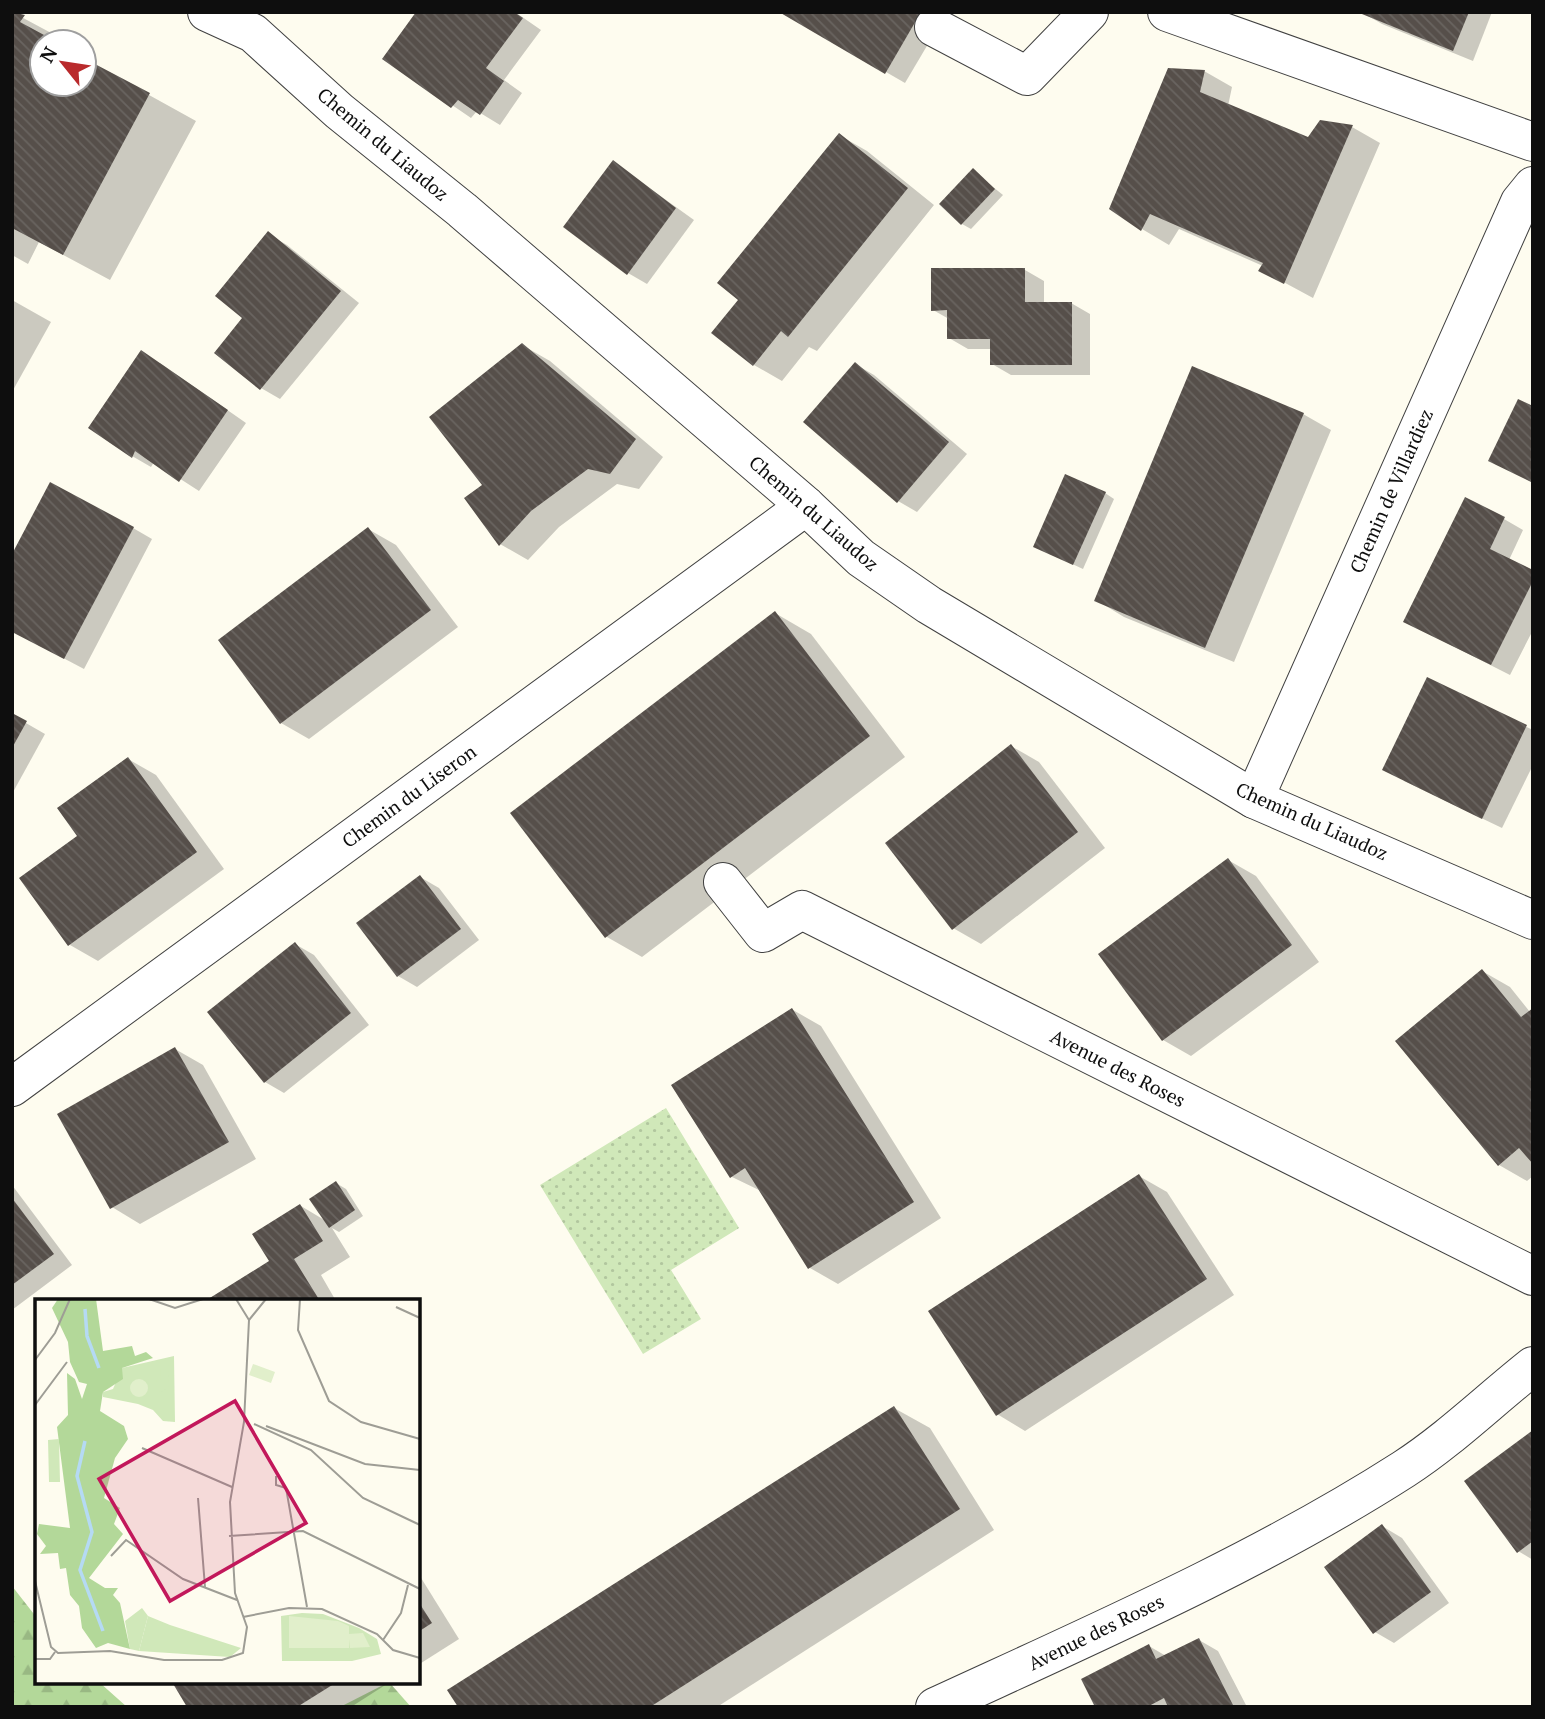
<svg xmlns="http://www.w3.org/2000/svg" width="1545" height="1719" font-family="'PT Serif',serif">
<style>
.grass{fill:url(#grass-dots)}
.forest{fill:url(#forest-firs)}
.shadow{fill:#0003}
.building{fill:url(#building-back-hatch)}
.lines{fill:none;stroke-linecap:round;stroke-linejoin:round}
.minor-casing{stroke:#414141;stroke-width:40}
.minor{stroke:#fff;stroke-width:38}
.labels{text-anchor:middle;stroke-width:7;stroke-linejoin:round;paint-order:stroke}
.street-label{font-size:19px;fill:#0e0e0e;stroke:#fff}
.inset-river{fill:none;stroke:#b5daf4;stroke-width:3.5}
.inset-road{fill:none;stroke:#9e9d95;stroke-width:2}
.view{fill:#c2185b;fill-opacity:0.15;stroke:#c2185b;stroke-width:3.5}
.inset-edge{fill:none;stroke:#0e0e0e;stroke-width:3.5}
</style>
<defs>
<pattern id="grass-dots" width="8" height="8" patternUnits="userSpaceOnUse" patternTransform="scale(1.75)"><rect width="8" height="8" fill="#d0e8b9"/><path d="M2 2h.1M6 6h.1" fill="none" stroke="#b1c69e" stroke-width="1.8" stroke-linecap="round"/></pattern>
<pattern id="forest-firs" width="22" height="20" patternUnits="userSpaceOnUse" patternTransform="scale(1.75)"><rect width="22" height="20" fill="#b3d899"/><path d="M5 1l3.5 6h-7zM16 11l3.5 6h-7z" fill="#99b883"/></pattern>
<pattern id="building-back-hatch" width="6" height="6" patternUnits="userSpaceOnUse" patternTransform="scale(1.75)"><rect width="6" height="6" fill="#564f4a"/><path d="M-1 5l2 2M0 0l6 6M5-1l2 2" fill="none" stroke="#696460"/></pattern>
</defs>
<rect width="100%" height="100%" fill="#fefcef"/>
<path class="grass" d="M 666,1108 L 739,1228 L 671,1270 L 701,1319 L 643,1354 L 540,1185 Z"/>
<g class="forest">
<path d="M 12,1586 L 37,1618 L 37,1682 L 99,1682 L 127,1707 L 12,1707 Z"/>
<path d="M 389,1682 L 411,1707 L 340,1707 Z"/>
</g>
<g class="shadow">
<path d="M 12,12 L 68,42 L 42,42 L 42,84 L 84,84 L 84,59 L 196,121 L 110,280 L 39,242 L 28,264 L 12,255 Z"/>
<path d="M 418,12 L 515,12 L 541,30 L 504,80 L 522,93 L 500,125 L 477,111 L 471,118 L 385,59 Z"/>
<path d="M 782,12 L 947,12 L 905,83 Z"/>
<path d="M 1492,12 L 1473,61 L 1382,24 L 1363,13 Z"/>
<path d="M 1204,71 L 1232,87 L 1228,106 L 1308,139 L 1320,121 L 1352,127 L 1380,143 L 1313,298 L 1261,270 L 1263,266 L 1179,229 L 1169,245 L 1142,229 Z"/>
<path d="M 839,135 L 867,151 L 934,205 L 817,351 L 809,347 L 782,381 L 754,365 L 741,299 Z"/>
<path d="M 613,162 L 694,220 L 647,284 L 628,273 Z"/>
<path d="M 973,171 L 1003,195 L 971,229 L 962,224 Z"/>
<path d="M 268,234 L 287,245 L 359,303 L 280,399 L 261,388 L 245,318 Z"/>
<path d="M 1025,270 L 1044,281 L 1044,303 L 1071,303 L 1090,314 L 1090,375 L 1011,375 L 992,364 L 992,349 L 968,349 L 949,338 L 949,319 L 933,310 Z"/>
<path d="M 12,300 L 51,322 L 12,392 Z"/>
<path d="M 522,345 L 550,361 L 663,457 L 639,489 L 617,484 L 559,527 L 528,560 L 500,544 L 484,485 Z"/>
<path d="M 160,363 L 246,423 L 199,491 L 154,462 L 151,467 L 132,456 Z"/>
<path d="M 855,364 L 874,375 L 967,454 L 917,512 L 898,501 Z"/>
<path d="M 1303,414 L 1331,430 L 1234,662 L 1124,617 L 1096,600 Z"/>
<path d="M 1105,493 L 1114,499 L 1083,569 L 1044,551 Z"/>
<path d="M 1504,519 L 1523,530 L 1509,560 L 1533,572 L 1533,630 L 1510,675 L 1425,632 Z"/>
<path d="M 133,528 L 152,539 L 84,669 L 12,631 Z"/>
<path d="M 368,529 L 396,545 L 458,627 L 309,739 L 281,723 Z"/>
<path d="M 775,613 L 811,634 L 905,757 L 642,957 L 607,937 L 512,813 Z"/>
<path d="M 1428,680 L 1533,730 L 1533,765 L 1502,828 L 1404,781 Z"/>
<path d="M 12,715 L 45,734 L 12,794 Z"/>
<path d="M 1011,746 L 1039,762 L 1105,848 L 981,944 L 953,928 Z"/>
<path d="M 128,759 L 156,775 L 224,869 L 98,961 L 70,945 Z"/>
<path d="M 1228,860 L 1256,876 L 1319,962 L 1191,1056 L 1163,1040 Z"/>
<path d="M 420,877 L 439,888 L 479,940 L 417,987 L 398,976 Z"/>
<path d="M 295,944 L 314,955 L 369,1025 L 284,1093 L 265,1082 L 209,1013 Z"/>
<path d="M 1482,971 L 1510,987 L 1530,1012 L 1533,1010 L 1533,1176 L 1527,1181 L 1499,1165 Z"/>
<path d="M 793,1010 L 821,1026 L 941,1218 L 838,1284 L 810,1268 L 761,1191 L 732,1177 Z"/>
<path d="M 175,1049 L 203,1065 L 256,1159 L 140,1224 L 112,1207 Z"/>
<path d="M 1139,1176 L 1167,1192 L 1234,1295 L 1025,1431 L 997,1414 Z"/>
<path d="M 336,1183 L 346,1189 L 363,1216 L 339,1232 L 332,1228 L 350,1257 L 321,1275 L 336,1301 L 208,1301 L 271,1262 L 301,1206 L 326,1221 Z"/>
<path d="M 12,1185 L 72,1265 L 12,1310 Z"/>
<path d="M 894,1408 L 930,1428 L 994,1530 L 717,1707 L 460,1707 Z"/>
<path d="M 1533,1432 L 1533,1560 L 1518,1551 Z"/>
<path d="M 1382,1526 L 1402,1538 L 1449,1603 L 1394,1643 L 1375,1632 Z"/>
<path d="M 418,1573 L 459,1639 L 418,1665 Z"/>
<path d="M 1199,1640 L 1218,1651 L 1247,1707 L 1097,1707 L 1149,1646 L 1166,1656 Z"/>
<path d="M 174,1682 L 390,1682 L 351,1707 L 189,1707 Z"/>
</g>
<g class="building">
<path d="M 12,12 L 25,15 L 20,22 L 57,42 L 42,42 L 42,84 L 84,84 L 93,63 L 150,93 L 63,255 L 12,228 Z"/>
<path d="M 416,12 L 514,12 L 523,18 L 486,68 L 504,81 L 480,115 L 458,100 L 451,108 L 382,59 Z"/>
<path d="M 779,12 L 921,12 L 885,74 Z"/>
<path d="M 1357,12 L 1469,12 L 1453,51 Z"/>
<path d="M 1168,68 L 1205,70 L 1200,92 L 1308,137 L 1320,120 L 1353,125 L 1284,284 L 1258,271 L 1263,263 L 1150,214 L 1141,231 L 1109,209 Z"/>
<path d="M 839,133 L 908,188 L 788,337 L 781,331 L 753,366 L 711,333 L 738,300 L 717,283 Z"/>
<path d="M 613,160 L 676,208 L 627,275 L 563,227 Z"/>
<path d="M 973,168 L 995,189 L 961,225 L 939,204 Z"/>
<path d="M 268,231 L 341,291 L 260,390 L 214,353 L 242,318 L 215,296 Z"/>
<path d="M 931,268 L 1025,268 L 1025,302 L 1072,302 L 1072,365 L 990,365 L 990,339 L 947,339 L 947,310 L 931,311 Z"/>
<path d="M 522,343 L 636,439 L 610,474 L 588,469 L 531,511 L 499,546 L 464,498 L 482,485 L 429,417 Z"/>
<path d="M 141,350 L 228,410 L 179,482 L 135,451 L 132,458 L 88,428 Z"/>
<path d="M 855,362 L 949,442 L 897,503 L 803,422 Z"/>
<path d="M 1192,366 L 1304,413 L 1205,648 L 1094,601 Z"/>
<path d="M 1518,399 L 1533,406 L 1533,483 L 1488,461 Z"/>
<path d="M 1065,474 L 1106,492 L 1073,565 L 1033,547 Z"/>
<path d="M 50,482 L 134,527 L 64,659 L 12,632 L 12,554 Z"/>
<path d="M 1465,497 L 1505,517 L 1490,549 L 1533,570 L 1533,581 L 1491,665 L 1403,622 Z"/>
<path d="M 368,527 L 431,610 L 280,724 L 218,640 Z"/>
<path d="M 775,611 L 870,736 L 605,938 L 510,813 Z"/>
<path d="M 1427,677 L 1527,725 L 1482,819 L 1382,770 Z"/>
<path d="M 12,713 L 27,721 L 12,748 Z"/>
<path d="M 1011,744 L 1078,832 L 952,930 L 885,843 Z"/>
<path d="M 128,757 L 197,852 L 68,946 L 19,878 L 77,836 L 57,808 Z"/>
<path d="M 1228,858 L 1292,945 L 1162,1041 L 1098,954 Z"/>
<path d="M 420,875 L 461,929 L 397,977 L 356,923 Z"/>
<path d="M 295,942 L 351,1013 L 264,1083 L 207,1012 Z"/>
<path d="M 1482,969 L 1521,1017 L 1533,1008 L 1533,1164 L 1519,1148 L 1498,1166 L 1395,1041 Z"/>
<path d="M 792,1008 L 914,1202 L 808,1269 L 745,1168 L 730,1178 L 671,1085 Z"/>
<path d="M 175,1047 L 229,1142 L 110,1209 L 57,1114 Z"/>
<path d="M 1139,1174 L 1207,1279 L 996,1416 L 928,1311 Z"/>
<path d="M 336,1181 L 355,1210 L 329,1228 L 309,1199 Z"/>
<path d="M 12,1198 L 54,1254 L 12,1285 Z"/>
<path d="M 300,1204 L 323,1241 L 294,1259 L 320,1301 L 205,1301 L 269,1261 L 252,1234 Z"/>
<path d="M 894,1406 L 960,1509 L 650,1707 L 458,1707 L 447,1690 Z"/>
<path d="M 1533,1430 L 1533,1541 L 1517,1553 L 1464,1481 Z"/>
<path d="M 1382,1524 L 1431,1592 L 1373,1634 L 1324,1567 Z"/>
<path d="M 418,1601 L 432,1623 L 418,1632 Z"/>
<path d="M 1199,1638 L 1234,1707 L 1168,1707 L 1164,1698 L 1147,1707 L 1095,1707 L 1081,1679 L 1149,1644 L 1156,1659 Z"/>
<path d="M 172,1682 L 337,1682 L 297,1707 L 187,1707 Z"/>
</g>
<g class="lines">
<defs>
<g id="minor">
<path d="M 207,12 L 253,33 L 339,111 L 462,210 L 806,506 L 861,558 L 929,605 L 1254,799 L 1533,920"/>
<path d="M 1167,12 L 1533,142"/>
<path d="M 934,27 L 1027,76 L 1089,12"/>
<path d="M 1254,799 L 1520,202 L 1533,186"/>
<path d="M 723,882 L 763,933 L 802,910 L 1533,1276"/>
<path d="M 12,1087 L 806,506"/>
<path d="M 935,1707 C 1091,1635 1259,1562 1404,1469 C 1449,1440 1490,1400 1533,1366"/>
</g>
</defs>
<use href="#minor" class="minor-casing"/>
<use href="#minor" class="minor"/>
</g>
<g class="labels">
<g class="street-label">
<text transform="translate(383 144) rotate(40)" y="7">Chemin du Liaudoz</text>
<text transform="translate(1391 491) rotate(-66)" y="7">Chemin de Villardiez</text>
<text transform="translate(814 513) rotate(41)" y="7">Chemin du Liaudoz</text>
<text transform="translate(409 796) rotate(-36)" y="7">Chemin du Liseron</text>
<text transform="translate(1312 821) rotate(24)" y="7">Chemin du Liaudoz</text>
<text transform="translate(1118 1068) rotate(27)" y="7">Avenue des Roses</text>
<text transform="translate(1096 1632) rotate(-26)" y="7">Avenue des Roses</text>
</g>
</g>
<g transform="translate(35 1299)">
<rect width="385" height="385" fill="#fefcef"/>
<path d="M 139,57 L 140,123 L 128,122 L 118,111 L 103,105 L 68,98 L 68,93 L 78,90 L 87,69 ZM 107,309 L 113,317 L 104,352 L 95,350 L 90,322 ZM 267,314 L 288,315 L 324,329 L 342,340 L 346,355 L 317,362 L 247,362 L 246,317 Z" fill="#d0e8b9"/>
<path d="M 23,0 L 61,0 L 68,52 L 97,47 L 100,57 L 111,53 L 118,59 L 87,69 L 88,80 L 68,93 L 65,112 L 89,127 L 93,140 L 80,159 L 69,199 L 85,209 L 79,225 L 88,235 L 54,279 L 70,289 L 83,289 L 78,296 L 85,304 L 95,350 L 73,344 L 61,349 L 47,329 L 44,307 L 35,296 L 31,269 L 25,270 L 23,254 L 5,255 L 11,247 L 2,235 L 4,225 L 35,229 L 22,128 L 33,116 L 32,74 L 40,80 L 47,100 L 52,85 L 44,83 L 35,63 L 33,43 L 17,9 Z" fill="#b3d899"/>
<path d="M 125,66 L 133,66 L 134,88 L 125,94 L 121,81 L 126,80 ZM 24,140 L 25,183 L 14,183 L 13,141 ZM 113,317 L 135,326 L 206,349 L 195,358 L 104,352 Z" fill="#d0e8b9"/>
<path d="M 218,65 L 240,73 L 236,84 L 214,76 ZM95 89a9 9 0 1 1 18 0a9 9 0 1 1-18 0ZM 254,317 L 303,322 L 314,327 L 314,335 L 328,334 L 335,348 L 315,349 L 315,340 L 314,349 L 254,349 Z" fill="#e1efcb"/>
<path class="inset-river" d="M 50,10 L 52,37 L 64,69M 50,142 L 42,177 L 57,233 L 45,271 L 68,332"/>
<path class="inset-road" d="M 114,0 L 140,9 L 168,0M 201,0 L 214,21M 265,0 L 263,31 L 294,102 L 326,123 L 385,140M 361,8 L 385,19M 214,21 L 231,0M 0,61 L 20,34 L 35,0M 0,106 L 32,63M 219,125 L 276,151 L 328,199 L 385,226M 231,127 L 330,165 L 385,171M 107,149 L 197,188M 241,177 L 241,186 L 251,189 L 272,308M 163,199 L 170,288M 194,237 L 268,232 L 385,290M 76,257 L 91,241 L 148,280 L 202,301M 0,282 L 16,348 L 23,354 L 75,352 L 129,361 L 187,361 L 208,354 L 212,328 L 200,294 L 195,203 L 209,123 L 214,21M 208,318 L 254,309 L 287,310 L 342,335 L 358,351 L 385,359M 348,341 L 366,314 L 373,286M 0,360 L 15,360 L 20,353"/>
<path class="view" d="M 200,102 L 271,224 L 135,302 L 64,180 Z"/>
<rect width="385" height="385" class="inset-edge"/>
</g>
<rect width="1545" height="1719" fill="none" stroke="#0e0e0e" stroke-width="28"/>
<g transform="translate(63 63) rotate(300)"><circle r="33" fill="#ffffff" stroke="#9f9f9f" stroke-width="2"/>
<path d="M0-5L12 26L0 18L-12 26Z" fill="#b92a2c"/>
<text y="-10" font-size="19" font-weight="bold" text-anchor="middle" fill="#0e0e0e">N</text>
</g>
</svg>
